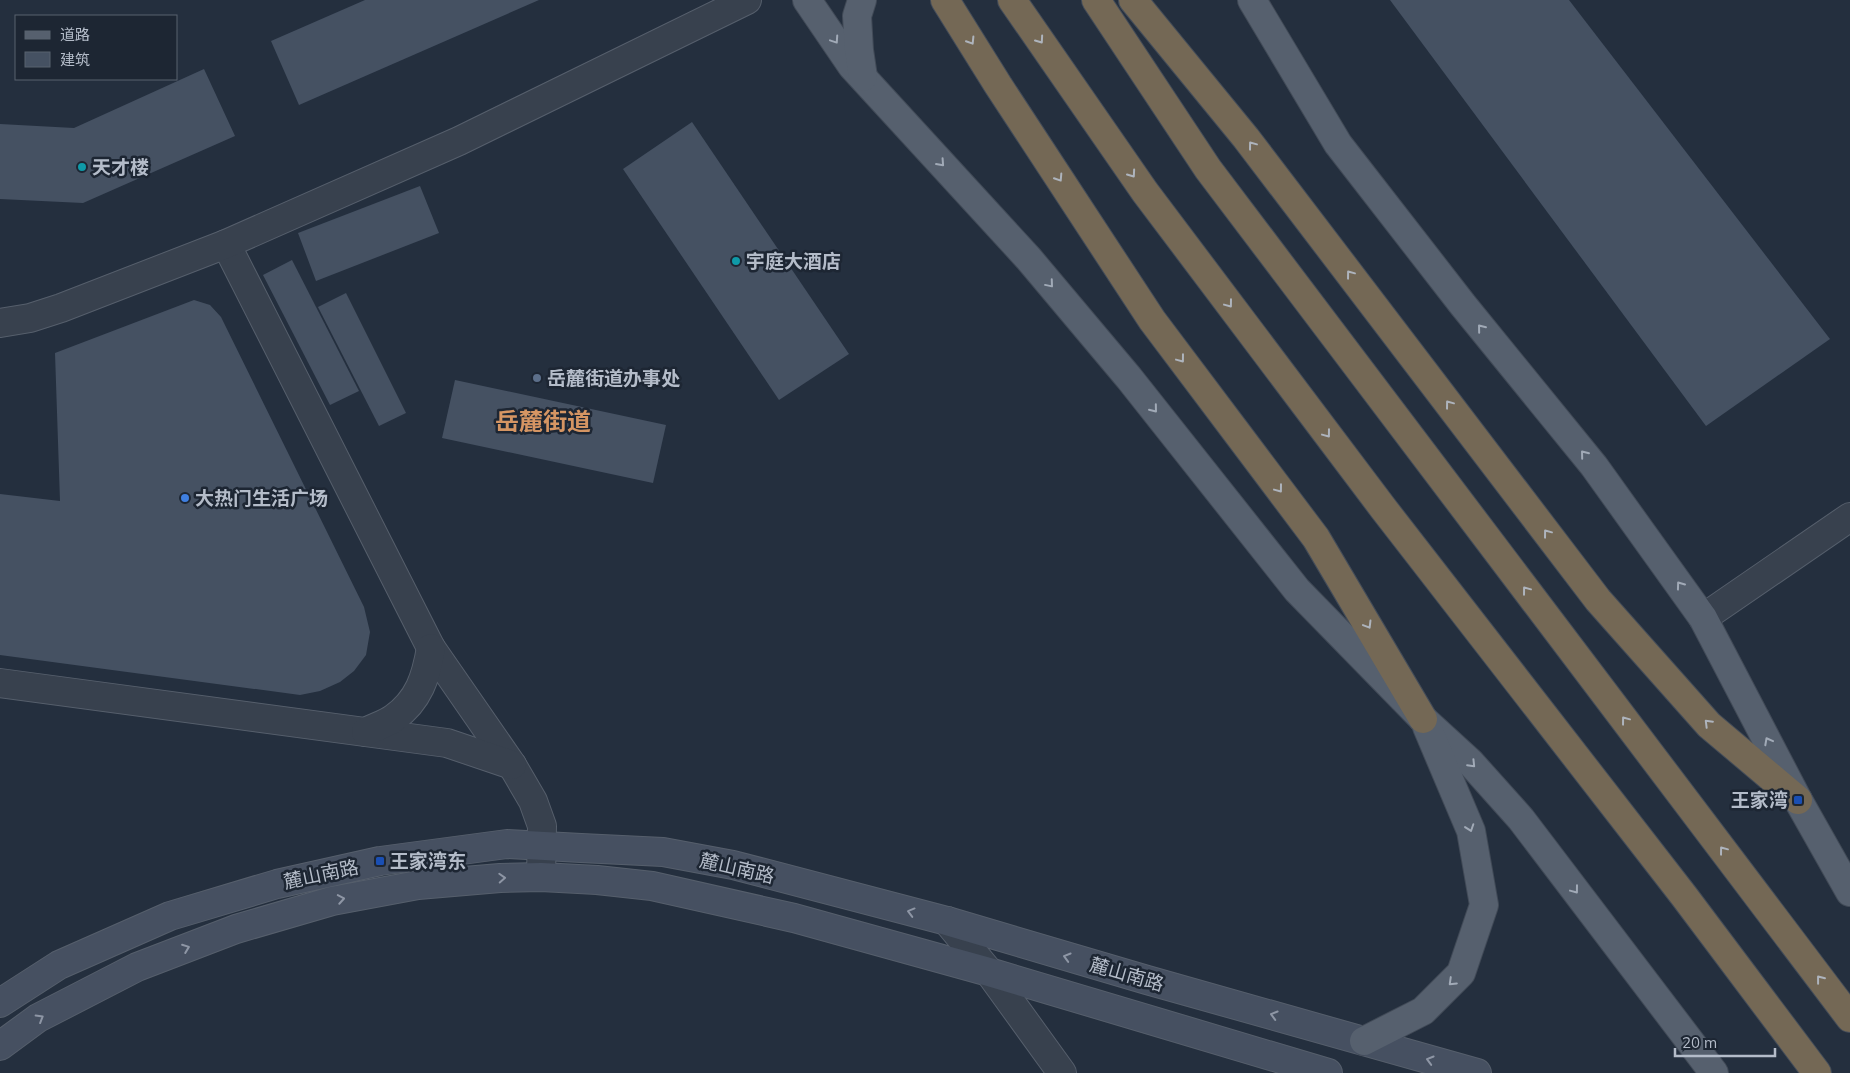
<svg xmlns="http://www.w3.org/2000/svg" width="1850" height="1073" font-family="Mulish,'Noto Sans SC',sans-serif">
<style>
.building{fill:#455162}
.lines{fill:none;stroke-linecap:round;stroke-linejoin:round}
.street-casing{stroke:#565f6c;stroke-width:30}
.secondary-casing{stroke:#565f6c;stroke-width:30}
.primary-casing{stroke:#414a57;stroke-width:30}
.highway-casing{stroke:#434c59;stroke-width:30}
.street{stroke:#38414e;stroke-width:28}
.secondary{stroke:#465061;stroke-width:28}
.primary{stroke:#56606e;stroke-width:28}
.highway{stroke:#746855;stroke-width:28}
.oneway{stroke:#a1aab7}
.oneway2{stroke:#aeb4bd}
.oneway3{stroke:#8e96a5}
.culture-dot{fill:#0f9aa8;stroke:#1d2633;stroke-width:2}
.service-dot{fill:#5c6f8a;stroke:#1d2633;stroke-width:2}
.shop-dot{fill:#3f7fe0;stroke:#1d2633;stroke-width:2}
.transit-dot{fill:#1a4fb4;stroke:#1d2633;stroke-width:2}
.labels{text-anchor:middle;stroke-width:5;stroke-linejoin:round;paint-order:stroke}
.poi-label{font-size:19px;font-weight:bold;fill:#b4bcc9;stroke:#1d2633;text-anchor:start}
.street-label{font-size:19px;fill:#b4bcc9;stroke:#1d2633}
.district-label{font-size:24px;font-weight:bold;fill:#d59563;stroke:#1d2633}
</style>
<rect width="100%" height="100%" fill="#242f3e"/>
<g class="building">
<path d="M 365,0 L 539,0 L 299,105 L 271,41 Z"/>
<path d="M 1390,0 L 1569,0 L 1830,339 L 1706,426 Z"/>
<path d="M 204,69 L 235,136 L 83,203 L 0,199 L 0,124 L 74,128 Z"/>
<path d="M 692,122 L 849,354 L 779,400 L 623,169 Z"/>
<path d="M 420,186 L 439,233 L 316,281 L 298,233 Z"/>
<path d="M 292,260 L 359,391 L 330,405 L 263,275 Z"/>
<path d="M 346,293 L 406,413 L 379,426 L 318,307 Z"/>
<path d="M 194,300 L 210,305 L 221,317 L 364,607 L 370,632 L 366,655 L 354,671 L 340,682 L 320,691 L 300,695 L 0,655 L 0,494 L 60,501 L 55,353 Z"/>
<path d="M 455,380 L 666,425 L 653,483 L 442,438 Z"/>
</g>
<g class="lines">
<defs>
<g id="street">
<path d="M 226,244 L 431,648 L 512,765 L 533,801 L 542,826 L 541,877"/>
<path d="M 0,323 L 30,318 L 61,308 L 226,244 L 459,141 L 747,0"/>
<path d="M 1703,618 L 1850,517"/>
<path d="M 0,683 L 447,743 L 512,765"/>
<path d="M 366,732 C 375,727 386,724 394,718 C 419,700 426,677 431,648"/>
<path d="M 947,921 L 989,972 L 1062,1073"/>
</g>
<g id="secondary">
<path d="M 0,1003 L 59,965 L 170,916 L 277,884 L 380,861 L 507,844 L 581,848 L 663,852 L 733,865 L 947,921 L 1147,980 L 1477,1073"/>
<path d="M 0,1046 L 38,1018 L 137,967 L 236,929 L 332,901 L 418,885 L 500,878 L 541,877 L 597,880 L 652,886 L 794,918 L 989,972 L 1328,1073"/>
</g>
<g id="primary">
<path d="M 807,0 L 852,66 L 1029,259 L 1129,378 L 1297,590 L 1423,719 L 1470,762 L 1521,819 L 1714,1073"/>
<path d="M 862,0 L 857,16 L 859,50 L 863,77"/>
<path d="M 1252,0 L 1338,144 L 1463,305 L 1594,466 L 1703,618 L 1798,800 L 1850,892"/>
<path d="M 1364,1041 L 1423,1011 L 1461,973 L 1484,905 L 1471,831 L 1427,727"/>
</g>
<g id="highway">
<path d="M 945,0 L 998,85 L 1152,320 L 1316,538 L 1423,719"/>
<path d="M 1012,0 L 1145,192 L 1383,508 L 1684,896 L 1817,1073"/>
<path d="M 1096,0 L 1208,169 L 1850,1018"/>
<path d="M 1133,0 L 1246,138 L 1598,600 L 1709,725 L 1798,800"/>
</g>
</defs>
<use href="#street" class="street-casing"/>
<use href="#secondary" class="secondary-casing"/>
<use href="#primary" class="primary-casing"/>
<use href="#highway" class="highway-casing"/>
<use href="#street" class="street"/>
<use href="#secondary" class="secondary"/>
<use href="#primary" class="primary"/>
<use href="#highway" class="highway"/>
</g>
<defs><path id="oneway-chevron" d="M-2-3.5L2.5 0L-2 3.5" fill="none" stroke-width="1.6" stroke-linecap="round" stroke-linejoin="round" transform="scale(1.25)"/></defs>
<g class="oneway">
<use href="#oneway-chevron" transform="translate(835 40) rotate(56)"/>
<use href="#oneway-chevron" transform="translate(941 163) rotate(48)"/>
<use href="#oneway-chevron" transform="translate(1050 284) rotate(50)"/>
<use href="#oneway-chevron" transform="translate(1481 328) rotate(-129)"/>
<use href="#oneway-chevron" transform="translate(1154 409) rotate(51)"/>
<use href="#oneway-chevron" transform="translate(1584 454) rotate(-129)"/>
<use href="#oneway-chevron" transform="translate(1680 585) rotate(-126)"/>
<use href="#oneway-chevron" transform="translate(1768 741) rotate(-118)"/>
<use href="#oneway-chevron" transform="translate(1472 764) rotate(46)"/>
<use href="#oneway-chevron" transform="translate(1470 828) rotate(71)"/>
<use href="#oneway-chevron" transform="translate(1575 890) rotate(53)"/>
<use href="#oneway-chevron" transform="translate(1452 982) rotate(136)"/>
</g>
<g class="oneway2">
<use href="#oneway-chevron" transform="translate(1040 40) rotate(55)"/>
<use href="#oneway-chevron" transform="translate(971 41) rotate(58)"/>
<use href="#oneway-chevron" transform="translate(1252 145) rotate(-127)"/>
<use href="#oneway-chevron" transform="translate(1132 174) rotate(55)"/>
<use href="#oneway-chevron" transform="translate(1059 178) rotate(57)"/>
<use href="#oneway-chevron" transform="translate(1350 274) rotate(-127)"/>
<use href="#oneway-chevron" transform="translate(1229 304) rotate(53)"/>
<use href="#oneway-chevron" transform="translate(1181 359) rotate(53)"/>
<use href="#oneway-chevron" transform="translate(1449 404) rotate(-127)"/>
<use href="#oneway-chevron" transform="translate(1327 434) rotate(53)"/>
<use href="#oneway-chevron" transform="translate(1279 489) rotate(53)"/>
<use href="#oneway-chevron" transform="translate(1547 533) rotate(-127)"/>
<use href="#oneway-chevron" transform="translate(1526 590) rotate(-127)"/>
<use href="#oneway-chevron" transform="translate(1368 625) rotate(59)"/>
<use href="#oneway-chevron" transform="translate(1625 720) rotate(-127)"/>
<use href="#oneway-chevron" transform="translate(1708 723) rotate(-135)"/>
<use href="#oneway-chevron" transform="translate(1723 850) rotate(-127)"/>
<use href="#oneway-chevron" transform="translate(1820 979) rotate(-128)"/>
</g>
<g class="oneway3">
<use href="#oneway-chevron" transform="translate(502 878) rotate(-3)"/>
<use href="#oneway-chevron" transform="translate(341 899) rotate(-10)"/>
<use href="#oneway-chevron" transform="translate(911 912) rotate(-165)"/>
<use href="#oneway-chevron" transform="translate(186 948) rotate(-21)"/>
<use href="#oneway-chevron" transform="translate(1067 957) rotate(-164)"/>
<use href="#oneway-chevron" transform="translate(1274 1015) rotate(-164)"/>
<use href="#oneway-chevron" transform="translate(40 1018) rotate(-31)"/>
<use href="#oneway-chevron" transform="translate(1430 1060) rotate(-164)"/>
</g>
<g class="culture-dot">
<circle cx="82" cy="167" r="5"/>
<circle cx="736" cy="261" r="5"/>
</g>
<circle class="service-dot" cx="537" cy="378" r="5"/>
<circle class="shop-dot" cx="185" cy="498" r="5"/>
<g class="transit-dot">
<rect x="1793" y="795" width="10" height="10" rx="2.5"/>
<rect x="375" y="856" width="10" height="10" rx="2.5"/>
</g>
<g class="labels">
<g class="poi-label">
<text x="92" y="174">天才楼</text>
<text x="746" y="268">宇庭大酒店</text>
<text x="547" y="385">岳麓街道办事处</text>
<text x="195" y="505">大热门生活广场</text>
<text x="1788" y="807" text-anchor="end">王家湾</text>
<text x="390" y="868">王家湾东</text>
</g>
<g class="street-label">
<text transform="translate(737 868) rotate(13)" y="7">麓山南路</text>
<text transform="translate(321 874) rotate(-12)" y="7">麓山南路</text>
<text transform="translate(1127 974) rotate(16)" y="7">麓山南路</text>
</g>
<g class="district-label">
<text x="543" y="430">岳麓街道</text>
</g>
</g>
<rect x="15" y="15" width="162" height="65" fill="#1d2633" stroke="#59626f"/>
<rect x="25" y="31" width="25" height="8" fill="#56606e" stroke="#59626f"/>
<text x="60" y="40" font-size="15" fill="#b4bcc9">道路</text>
<rect x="25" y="52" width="25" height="15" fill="#455162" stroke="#59626f"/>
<text x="60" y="65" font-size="15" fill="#b4bcc9">建筑</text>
<path d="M1675 1048v8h100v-8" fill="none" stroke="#b4bcc9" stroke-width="2.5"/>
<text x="1682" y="1048" font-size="15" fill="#b4bcc9" stroke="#1d2633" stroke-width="4" paint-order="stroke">20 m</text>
</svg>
